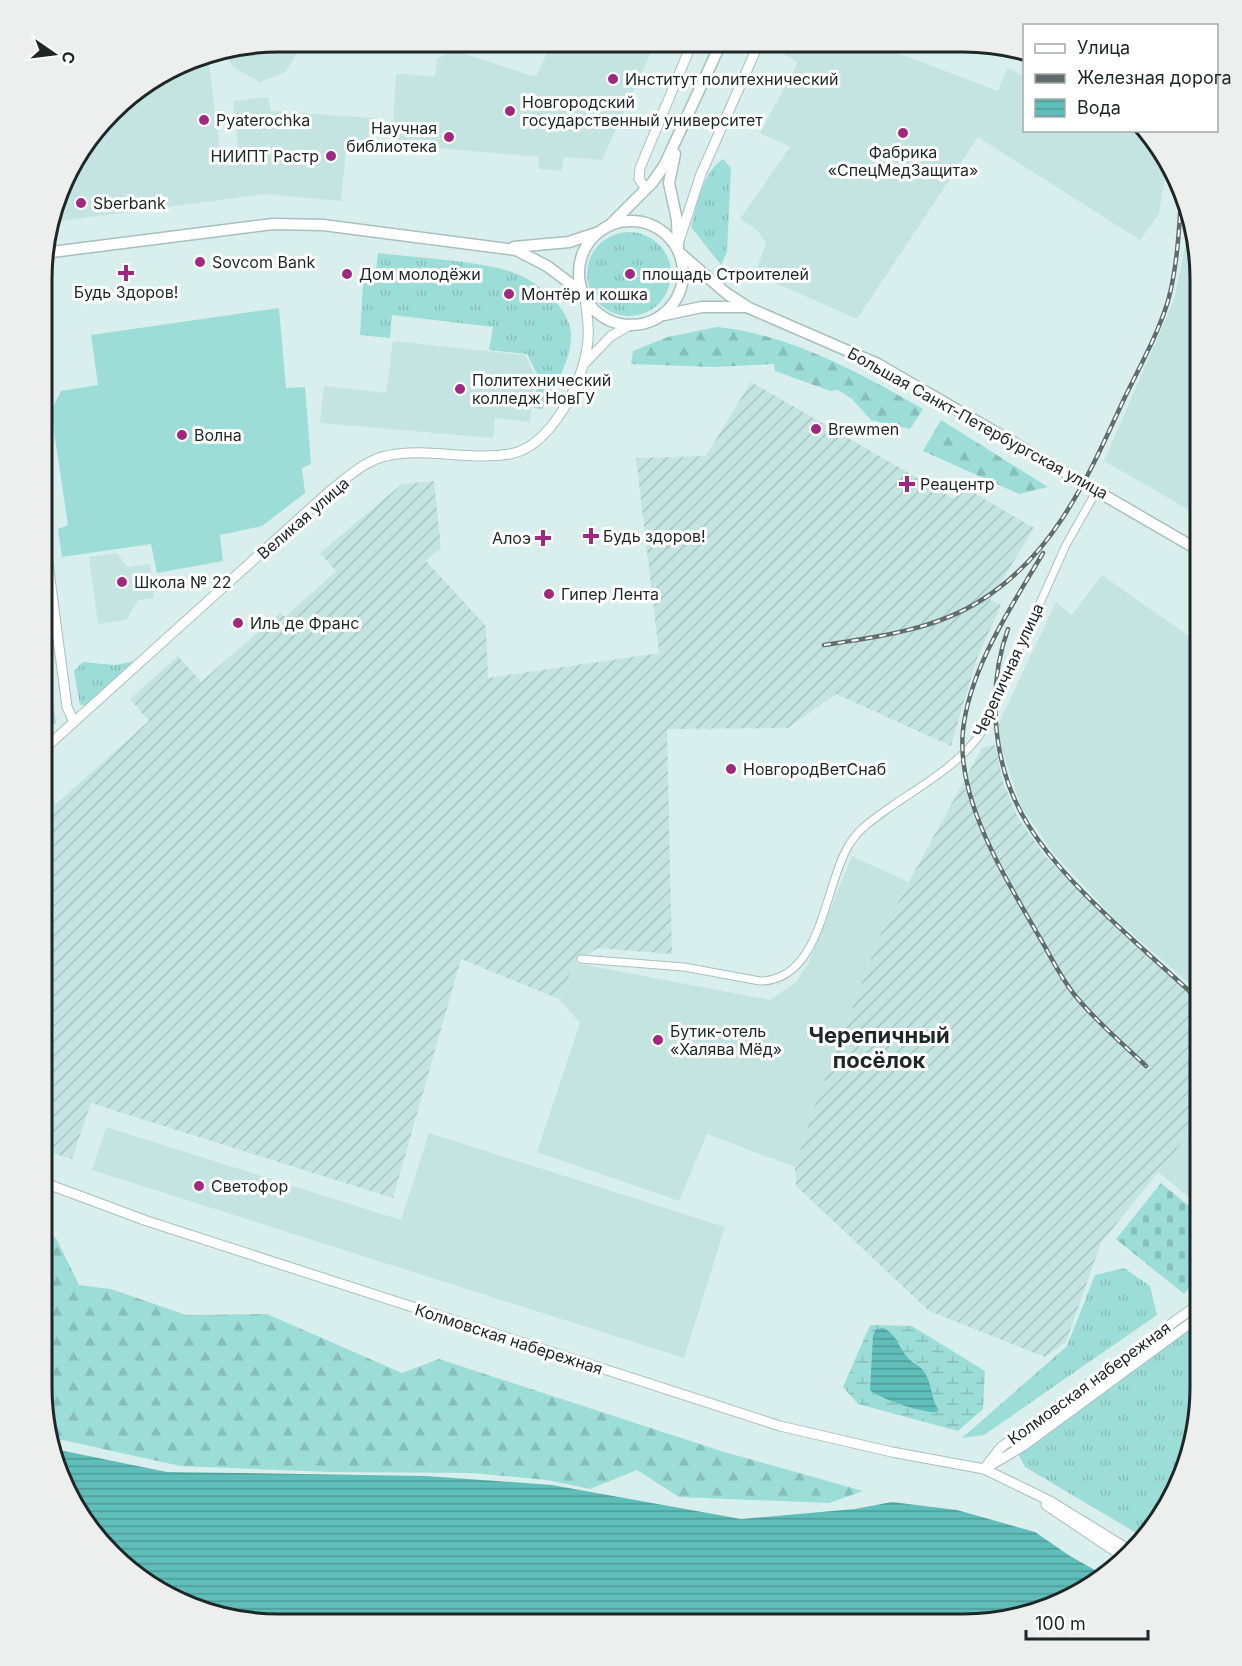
<svg xmlns="http://www.w3.org/2000/svg" width="1242" height="1666" font-family="Inter,sans-serif">
<style>
.built{fill:#c4e4e1}
.industrial{fill:url(#industrial-furrows)}
.grass{fill:url(#grass-tufts)}
.forest{fill:url(#forest-firs)}
.wetland{fill:url(#wetland-marsh)}
.cemetery{fill:url(#cemetery-stones)}
.garden{fill:#9cddd8}
.water{fill:url(#water-rules)}
.lines{fill:none;stroke-linecap:round;stroke-linejoin:round}
.street-casing{stroke:#a8bfbd;stroke-width:9}
.secondary-casing{stroke:#a8bfbd;stroke-width:11}
.primary-casing{stroke:#a8bfbd;stroke-width:13}
.street{stroke:#fff;stroke-width:7}
.secondary{stroke:#fff;stroke-width:9}
.primary{stroke:#fff;stroke-width:10}
.rail-casing{stroke:#5f6d6c;stroke-width:4.5}
.rail{stroke:#fff;stroke-width:2;stroke-dasharray:7;stroke-linecap:butt}
.poi-dot{fill:#a02880;stroke:#fff;stroke-width:2}
.labels{text-anchor:middle;stroke-width:6;stroke-linejoin:round;paint-order:stroke}
.poi-label{font-size:16px;fill:#1e2726;stroke:#fff;text-anchor:start}
.street-label{font-size:16px;fill:#1e2726;stroke:#fff}
.district-label{font-size:22px;font-weight:bold;fill:#1e2726;stroke:#fff}
.rim{fill:none;stroke:#1e2726;stroke-width:3}
</style>
<defs>
<pattern id="industrial-furrows" width="10" height="10" patternUnits="userSpaceOnUse" patternTransform="scale(1.5)"><rect width="10" height="10" fill="#c4e4e1"/><path d="M-1 1l2-2M0 10L10 0M9 11l2-2" fill="none" stroke="#a8c4c1"/></pattern>
<pattern id="grass-tufts" width="24" height="20" patternUnits="userSpaceOnUse" patternTransform="scale(1.5)"><rect width="24" height="20" fill="#9cddd8"/><path d="M3 7l-1-3M5 7V3M7 7l1-3M15 17l-1-3M17 17v-4M19 17l1-3" fill="none" stroke="#86beb9"/></pattern>
<pattern id="forest-firs" width="22" height="20" patternUnits="userSpaceOnUse" patternTransform="scale(1.5)"><rect width="22" height="20" fill="#9cddd8"/><path d="M5 1l3.5 6h-7zM16 11l3.5 6h-7z" fill="#86beb9"/></pattern>
<pattern id="wetland-marsh" width="20" height="14" patternUnits="userSpaceOnUse" patternTransform="scale(1.5)"><rect width="20" height="14" fill="#9cddd8"/><path d="M1 5h8M5 5V1M11 12h8M15 12V8" fill="none" stroke="#86beb9"/></pattern>
<pattern id="cemetery-stones" width="16" height="16" patternUnits="userSpaceOnUse" patternTransform="scale(1.5)"><rect width="16" height="16" fill="#9cddd8"/><path d="M2 7V4a2 2 0 0 1 4 0v3zM10 15v-3a2 2 0 0 1 4 0v3z" fill="#86beb9"/></pattern>
<pattern id="water-rules" width="6" height="5" patternUnits="userSpaceOnUse" patternTransform="scale(1.5)"><rect width="6" height="5" fill="#5fbeb9"/><path d="M0 2.5h6" fill="none" stroke="#4e9a96"/></pattern>
</defs>
<rect width="100%" height="100%" fill="#d8efed"/>
<g class="built">
<path d="M 280,42 L 305,42 L 285,72 L 260,82 L 233,67 L 224,51 Z"/>
<path d="M 552,43 L 655,43 L 602,160 L 564,157 L 562,171 L 538,169 L 539,157 L 392,144 L 396,74 L 435,76 L 437,59 L 454,50 L 532,76 L 537,74 Z"/>
<path d="M 770,43 L 874,44 L 998,91 L 1007,68 L 1024,76 L 1024,130 L 1146,131 L 1167,162 L 1159,214 L 1140,240 L 978,137 L 857,319 L 755,274 L 766,243 L 757,230 L 740,219 L 790,147 L 760,133 L 798,62 L 768,46 Z"/>
<path d="M 208,58 L 221,158 L 239,156 L 233,101 L 268,97 L 271,111 L 374,118 L 371,151 L 346,149 L 341,201 L 265,194 L 53,222 L 74,161 L 123,101 L 195,60 Z"/>
<path d="M 1186,221 L 1200,280 L 1200,500 L 1196,514 L 1104,461 L 1174,300 L 1185,247 Z"/>
<path d="M 393,341 L 525,355 L 535,375 L 530,422 L 495,418 L 493,438 L 320,423 L 324,386 L 386,393 Z"/>
<path d="M 117,553 L 127,567 L 150,564 L 154,598 L 138,600 L 126,620 L 98,624 L 89,557 Z"/>
<path d="M 1102,575 L 1200,644 L 1200,993 L 1116,920 L 1054,854 L 1021,806 L 995,731 L 1056,602 L 1072,615 Z"/>
<path d="M 852,856 L 908,882 L 881,933 L 816,1102 L 795,1167 L 707,1134 L 679,1201 L 537,1152 L 580,1023 L 559,999 L 575,963 L 770,1000 L 796,982 L 808,964 Z"/>
<path d="M 1200,1120 L 1200,1206 L 1158,1172 Z"/>
<path d="M 106,1127 L 401,1220 L 429,1133 L 725,1227 L 684,1358 L 92,1170 Z"/>
</g>
<g class="industrial">
<path d="M 751,382 L 954,499 L 962,486 L 1034,528 L 990,600 L 1001,605 L 976,661 L 951,746 L 836,694 L 788,728 L 667,729 L 672,954 L 598,948 L 575,963 L 559,999 L 461,959 L 393,1198 L 91,1103 L 72,1159 L 42,1150 L 43,790 L 56,804 L 149,721 L 130,699 L 178,656 L 201,682 L 280,613 L 285,617 L 336,571 L 320,553 L 402,484 L 434,481 L 441,548 L 426,561 L 486,626 L 488,678 L 659,653 L 636,458 L 706,456 Z"/>
<path d="M 995,745 L 1003,782 L 1018,818 L 1045,856 L 1200,1004 L 1200,1120 L 1101,1243 L 1066,1342 L 1045,1357 L 929,1311 L 796,1186 L 795,1167 L 816,1102 L 881,933 L 982,748 Z"/>
</g>
<g class="grass">
<path d="M 723,159 L 731,168 L 727,252 L 721,265 L 691,227 C 697,205 702,173 723,159 Z"/>
<circle cx="629" cy="274" r="42"/>
<path d="M 378,253 C 417,258 473,260 509,271 C 535,279 573,308 571,338 C 570,363 554,387 542,409 L 534,408 L 538,376 L 527,354 L 489,350 L 493,327 L 392,315 L 390,338 L 360,335 L 364,268 L 376,268 Z"/>
<path d="M 139,660 L 88,705 L 80,705 L 74,671 L 83,662 L 115,665 Z"/>
<path d="M 50,683 L 56,723 L 43,733 L 43,688 Z"/>
<path d="M 1124,1268 L 1150,1286 L 1157,1315 L 984,1435 L 962,1438 L 1067,1346 L 1095,1275 Z"/>
<path d="M 1200,1321 C 1199,1402 1200,1472 1143,1537 L 1025,1467 L 1018,1454 Z"/>
</g>
<g class="forest">
<path d="M 717,327 C 790,334 860,373 923,409 L 910,429 L 871,420 L 852,399 L 838,390 L 830,391 L 775,371 L 774,364 L 715,367 L 631,364 L 633,351 L 668,337 Z"/>
<path d="M 941,420 L 1048,487 L 1019,494 L 923,451 Z"/>
<path d="M 42,1230 L 56,1238 L 79,1285 L 111,1289 L 186,1315 L 267,1314 L 402,1373 L 439,1359 L 721,1451 L 863,1491 L 829,1503 L 679,1497 L 637,1470 L 590,1489 L 547,1480 L 472,1473 L 333,1472 L 180,1466 L 63,1440 L 55,1442 L 42,1386 Z"/>
</g>
<path class="wetland" d="M 870,1325 L 912,1326 L 985,1371 L 983,1409 L 958,1431 L 858,1404 L 843,1387 Z"/>
<path class="cemetery" d="M 1161,1183 L 1200,1215 L 1200,1274 L 1184,1294 L 1116,1239 Z"/>
<path class="garden" d="M 279,308 L 286,388 L 305,387 L 311,464 L 302,468 L 305,493 L 262,526 L 220,535 L 223,561 L 157,573 L 151,544 L 62,557 L 58,529 L 68,525 L 51,411 L 61,391 L 98,385 L 91,335 Z"/>
<g class="water">
<path d="M 883,1328 C 897,1334 898,1347 907,1357 C 914,1365 923,1366 927,1377 C 932,1387 931,1398 938,1409 L 936,1412 C 922,1413 880,1399 870,1390 L 873,1335 L 876,1329 Z"/>
<path d="M 64,1451 L 167,1472 L 426,1476 L 552,1485 L 741,1519 L 855,1509 L 892,1502 L 957,1510 L 1035,1532 L 1070,1556 L 1104,1575 L 1068,1599 L 962,1624 L 249,1622 L 147,1584 L 101,1543 L 67,1492 L 57,1452 Z"/>
</g>
<g class="lines">
<defs>
<g id="street">
<path d="M 1191,546 L 1200,519"/>
<path d="M 581,959 L 684,967 L 760,981 C 822,981 824,885 849,845 C 859,828 874,819 889,808 C 922,785 961,764 983,730 L 1066,545 L 1097,490"/>
</g>
<g id="secondary">
<path d="M 646,189 L 639,179 L 640,168 L 692,43"/>
<path d="M 679,241 L 701,174 L 759,43"/>
<path d="M 585,363 L 611,336 L 632,324"/>
<path d="M 44,533 L 67,707 L 74,722"/>
<path d="M 43,750 L 332,489 C 348,477 366,460 386,456 C 426,447 470,461 510,454 C 550,447 582,384 587,348 C 590,331 587,314 585,298"/>
<path d="M 42,1182 L 147,1221 L 780,1426 L 892,1452 L 984,1469 L 1050,1501 L 1131,1551"/>
<path d="M 988,1467 L 1023,1446 L 1200,1316"/>
<path d="M 984,1469 L 1000,1448 L 1200,1303"/>
<path d="M 1046,1505 L 1125,1558"/>
</g>
<g id="primary">
<path d="M 675,154 L 669,183 L 677,220 L 678,248"/>
<circle cx="631" cy="273" r="52"/>
<path d="M 610,225 L 652,183 L 664,166 L 721,43"/>
<path d="M 514,247 L 569,242 L 596,233"/>
<path d="M 44,253 L 273,224 L 323,225 L 516,250 L 547,266 L 583,293"/>
<path d="M 681,254 L 726,293 L 749,308 L 878,364 L 1200,551"/>
<path d="M 664,315 L 702,307 L 746,307"/>
</g>
</defs>
<use href="#street" class="street-casing"/>
<use href="#secondary" class="secondary-casing"/>
<use href="#primary" class="primary-casing"/>
<use href="#street" class="street"/>
<use href="#secondary" class="secondary"/>
<use href="#primary" class="primary"/>
<defs>
<g id="rail">
<path d="M 1043,553 C 1012,606 970,667 963,730 C 956,800 1004,875 1037,933 C 1050,954 1061,980 1078,999 C 1098,1023 1123,1044 1146,1066"/>
<path d="M 1008,629 C 987,687 992,761 1023,816 C 1058,880 1145,949 1200,1001"/>
<path d="M 824,645 C 877,637 934,630 980,601 C 1056,554 1089,474 1125,397 C 1140,366 1158,334 1168,301 C 1177,268 1179,232 1181,198"/>
</g>
</defs>
<use href="#rail" class="rail-casing"/>
<use href="#rail" class="rail"/>
</g>
<g class="poi-dot">
<circle cx="613" cy="79" r="6"/>
<circle cx="510" cy="111" r="6"/>
<circle cx="204" cy="120" r="6"/>
<circle cx="903" cy="133" r="6"/>
<circle cx="449" cy="137" r="6"/>
<circle cx="331" cy="156" r="6"/>
<circle cx="81" cy="203" r="6"/>
<circle cx="200" cy="262" r="6"/>
<path d="M123 264h6v6h6v6h-6v6h-6v-6h-6v-6h6z"/>
<circle cx="347" cy="274" r="6"/>
<circle cx="630" cy="274" r="6"/>
<circle cx="509" cy="294" r="6"/>
<circle cx="460" cy="389" r="6"/>
<circle cx="816" cy="429" r="6"/>
<circle cx="182" cy="435" r="6"/>
<path d="M904 475h6v6h6v6h-6v6h-6v-6h-6v-6h6z"/>
<path d="M588 527h6v6h6v6h-6v6h-6v-6h-6v-6h6z"/>
<path d="M540 529h6v6h6v6h-6v6h-6v-6h-6v-6h6z"/>
<circle cx="122" cy="582" r="6"/>
<circle cx="549" cy="594" r="6"/>
<circle cx="238" cy="623" r="6"/>
<circle cx="731" cy="769" r="6"/>
<circle cx="658" cy="1040" r="6"/>
<circle cx="199" cy="1186" r="6"/>
</g>
<g class="labels">
<g class="poi-label">
<text x="625" y="85">Институт политехнический</text>
<text x="522" y="108">Новгородский<tspan x="522" dy="18">государственный университет</tspan></text>
<text x="216" y="126">Pyaterochka</text>
<text x="437" y="134" text-anchor="end">Научная<tspan x="437" dy="18">библиотека</tspan></text>
<text x="903" y="158" text-anchor="middle">Фабрика<tspan x="903" dy="18">«СпецМедЗащита»</tspan></text>
<text x="319" y="162" text-anchor="end">НИИПТ Растр</text>
<text x="93" y="209">Sberbank</text>
<text x="212" y="268">Sovcom Bank</text>
<text x="359" y="280">Дом молодёжи</text>
<text x="642" y="280">площадь Строителей</text>
<text x="126" y="298" text-anchor="middle">Будь Здоров!</text>
<text x="521" y="300">Монтёр и кошка</text>
<text x="472" y="386">Политехнический<tspan x="472" dy="18">колледж НовГУ</tspan></text>
<text x="828" y="435">Brewmen</text>
<text x="194" y="441">Волна</text>
<text x="920" y="490">Реацентр</text>
<text x="603" y="542">Будь здоров!</text>
<text x="531" y="544" text-anchor="end">Алоэ</text>
<text x="134" y="588">Школа № 22</text>
<text x="561" y="600">Гипер Лента</text>
<text x="250" y="629">Иль де Франс</text>
<text x="743" y="775">НовгородВетСнаб</text>
<text x="670" y="1037">Бутик-отель<tspan x="670" dy="18">«Халява Мёд»</tspan></text>
<text x="211" y="1192">Светофор</text>
</g>
<g class="street-label">
<text transform="translate(978 423) rotate(29)" y="6">Большая Санкт-Петербургская улица</text>
<text transform="translate(303 518) rotate(-41)" y="6">Великая улица</text>
<text transform="translate(1008 670) rotate(-65)" y="6">Черепичная улица</text>
<text transform="translate(509 1339) rotate(18)" y="6">Колмовская набережная</text>
<text transform="translate(1089 1383) rotate(-36)" y="6">Колмовская набережная</text>
</g>
<g class="district-label">
<text x="879" y="1043">Черепичный<tspan x="879" dy="25">посёлок</tspan></text>
</g>
</g>
<path d="M0 0H1242V1666H0ZM279 52H963A227 227 0 0 1 1190 279V1387A227 227 0 0 1 963 1614H279A227 227 0 0 1 52 1387V279A227 227 0 0 1 279 52Z" fill="#edeeee" fill-rule="evenodd"/>
<path class="rim" d="M279 52H963A227 227 0 0 1 1190 279V1387A227 227 0 0 1 963 1614H279A227 227 0 0 1 52 1387V279A227 227 0 0 1 279 52Z"/>
<rect x="1023" y="24" width="195" height="108" fill="#ffffff" stroke="#a5a9a8" stroke-width="1.5"/>
<rect x="1035" y="44" width="30" height="9" fill="#ffffff" stroke="#a5a9a8" stroke-width="1.5"/>
<text x="1077" y="54" font-size="18" fill="#1e2726">Улица</text>
<rect x="1035" y="74" width="30" height="9" fill="#5f6d6c" stroke="#a5a9a8" stroke-width="1.5"/>
<text x="1077" y="84" font-size="18" fill="#1e2726">Железная дорога</text>
<rect x="1035" y="99" width="30" height="18" fill="url(#water-rules)" stroke="#a5a9a8" stroke-width="1.5"/>
<text x="1077" y="114" font-size="18" fill="#1e2726">Вода</text>
<g transform="translate(54 54) rotate(104)" stroke="#ffffff" stroke-width="4.5" paint-order="stroke">
<path d="M0-4.5L10 22L0 15L-10 22Z" fill="#1e2726"/>
<text y="-9" font-size="16" font-weight="bold" text-anchor="middle" fill="#1e2726">С</text>
</g>
<path d="M1026 1630v9h122v-9" fill="none" stroke="#1e2726" stroke-width="3"/>
<text x="1035" y="1630" font-size="18" fill="#1e2726" stroke="#ffffff" stroke-width="4.5" paint-order="stroke">100 m</text>
</svg>
